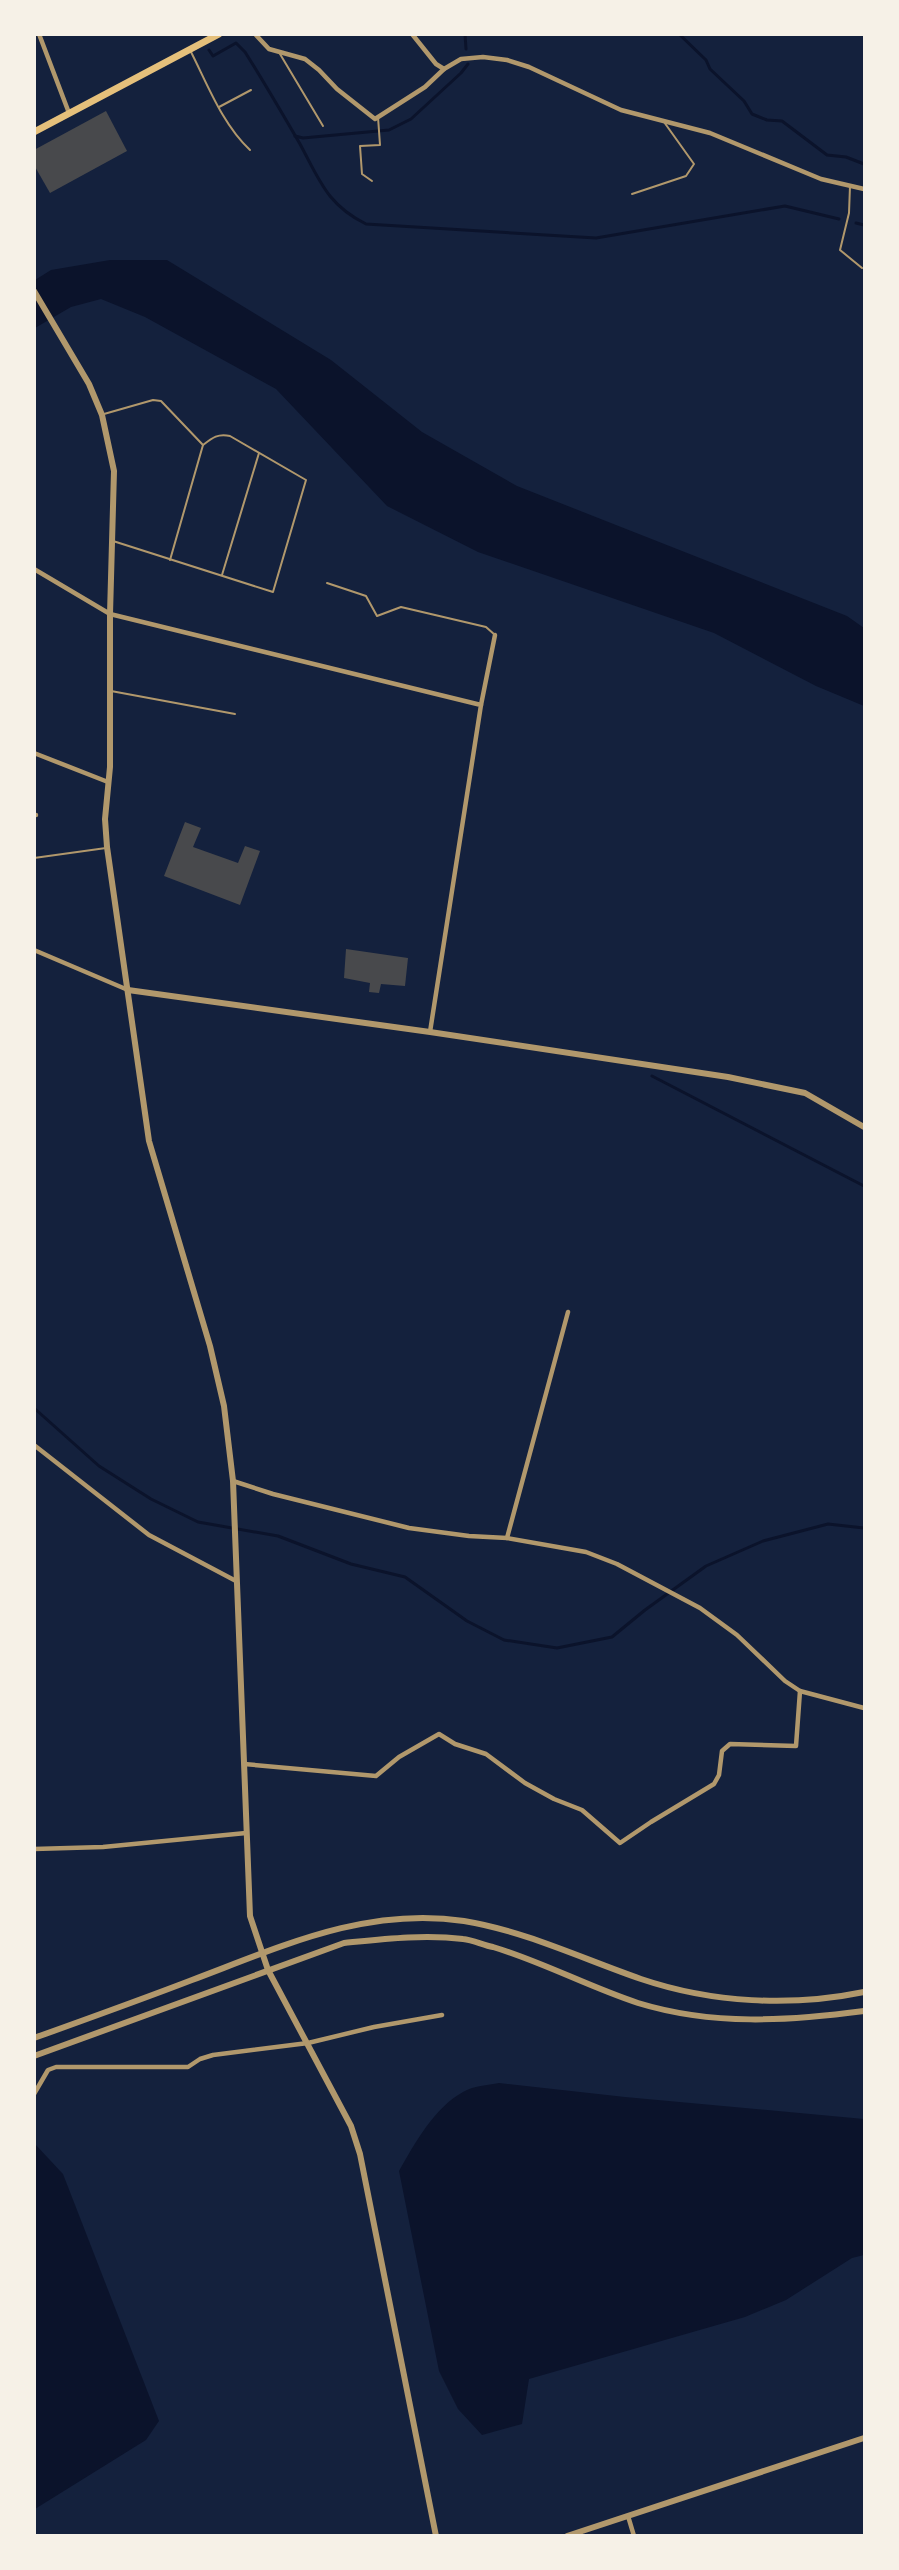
<svg xmlns="http://www.w3.org/2000/svg" width="899" height="2570" font-family="'Varela Round',sans-serif">
<style>
.water{fill:#0b132b}
.lines{fill:none;stroke-linecap:round;stroke-linejoin:round}
.stream{stroke:#0b132b;stroke-width:3}
.building{fill:#48494c}
.service{stroke:#b1986c;stroke-width:2}
.minor{stroke:#b1986c;stroke-width:4.5}
.tertiary{stroke:#b1986c;stroke-width:6}
.secondary{stroke:#e5c07b;stroke-width:7}
</style>
<rect width="100%" height="100%" fill="#14213d"/>
<g class="water">
<path d="M 110,260 L 167,260 L 331,360 L 422,432 L 517,486 L 847,616 L 864,628 L 864,706 L 816,686 L 714,633 L 478,552 L 387,506 L 276,389 L 145,317 L 101,299 L 71,307 L 35,328 L 35,280 L 51,270 Z"/>
<path d="M 499,2083 L 625,2097 L 864,2119 L 864,2255 L 852,2258 L 786,2300 L 745,2317 L 529,2379 L 522,2424 L 482,2435 L 458,2409 L 439,2371 L 399,2171 C 415,2143 434,2108 463,2092 C 473,2086 488,2085 499,2083 Z"/>
<path d="M 35,2144 L 63,2174 L 159,2421 L 146,2440 L 35,2509 Z"/>
</g>
<g class="lines">
<g class="stream">
<path d="M 465,34 L 466,49"/>
<path d="M 679,34 L 706,60 L 710,69 L 744,101 L 752,114 L 767,120 L 782,121 L 827,155 L 846,157 L 864,164"/>
<path d="M 209,50 L 213,56 L 236,43 L 245,52 C 264,82 282,113 300,144 C 319,179 327,205 366,224 L 596,238 L 785,206 L 839,219"/>
<path d="M 295,136 L 303,138 L 389,130 L 411,119 L 461,73 L 468,64"/>
<path d="M 856,223 L 864,225"/>
<path d="M 652,1076 L 864,1186"/>
<path d="M 34,1408 L 99,1466 L 151,1499 L 198,1522 L 278,1536 L 351,1564 L 405,1577 L 467,1621 L 504,1640 L 557,1648 L 612,1637 L 645,1610 L 706,1566 L 763,1541 L 828,1524 L 864,1528"/>
</g>
</g>
<g class="building">
<path d="M 106,111 L 127,151 L 50,193 L 34,165 L 34,150 Z"/>
<path d="M 185,822 L 201,828 L 193,847 L 238,863 L 245,846 L 260,851 L 240,905 L 164,876 Z"/>
<path d="M 346,949 L 408,958 L 405,986 L 381,984 L 379,993 L 369,992 L 370,983 L 344,978 Z"/>
</g>
<g class="lines">
<g class="service">
<path d="M 190,50 C 207,83 222,124 250,150"/>
<path d="M 280,54 L 323,126"/>
<path d="M 219,107 L 251,90"/>
<path d="M 372,181 L 362,174 L 360,146 L 380,145 L 378,117"/>
<path d="M 850,186 L 849,213 L 840,250 L 862,268"/>
<path d="M 632,194 L 686,176 L 694,164 L 664,122"/>
<path d="M 104,414 L 153,400 L 161,401 L 203,445"/>
<path d="M 113,541 L 273,592 L 306,480 L 230,436 C 218,433 212,438 203,445"/>
<path d="M 170,560 L 203,445"/>
<path d="M 222,575 L 259,453"/>
<path d="M 327,583 L 366,596 L 377,616 L 401,607 L 486,627 L 495,635"/>
<path d="M 111,691 L 235,714"/>
<path d="M 34,858 L 106,848"/>
</g>
<g class="minor">
<path d="M 39,34 L 69,113"/>
<path d="M 255,34 L 269,49 L 305,59 L 319,70 L 337,89 L 375,119 L 425,87 L 444,69 L 461,59 L 483,57 L 507,60 L 529,67 L 621,110 L 710,133 L 821,179 L 864,189"/>
<path d="M 412,34 L 436,64 L 444,69"/>
<path d="M 34,569 L 110,614 L 481,705 L 430,1032"/>
<path d="M 481,705 L 495,635"/>
<path d="M 34,753 L 108,782"/>
<path d="M 34,815 L 36,815"/>
<path d="M 34,950 L 128,990"/>
<path d="M 34,1445 L 149,1535 L 236,1581"/>
<path d="M 233,1481 L 273,1494 L 409,1528 L 469,1536 L 507,1538 L 586,1552 L 617,1564 L 700,1608 L 737,1635 L 785,1681 L 800,1691 L 864,1708"/>
<path d="M 507,1538 L 568,1312"/>
<path d="M 244,1764 L 376,1776 L 399,1757 L 439,1734 L 455,1744 L 486,1754 L 525,1783 L 554,1799 L 582,1810 L 620,1843 L 651,1822 L 714,1784 L 719,1775 L 722,1751 L 730,1744 L 796,1746 L 800,1691"/>
<path d="M 34,1849 L 103,1847 L 246,1833"/>
<path d="M 34,2094 L 48,2070 L 56,2067 L 188,2067 L 200,2059 L 213,2055 L 308,2043 L 374,2027 L 442,2015"/>
<path d="M 628,2516 L 634,2536"/>
</g>
<g class="tertiary">
<path d="M 34,291 L 89,384 L 102,415 L 114,471 L 110,614 L 110,767 L 105,819 L 107,847 L 149,1141 L 210,1346 L 224,1406 L 233,1481 L 250,1916 L 268,1970 L 351,2126 L 360,2154 L 436,2536"/>
<path d="M 128,990 L 430,1032 L 728,1077 L 805,1093 L 864,1127"/>
<path d="M 34,2038 C 87,2019 140,2000 192,1980 C 280,1947 367,1906 464,1921 C 525,1931 583,1959 641,1979 C 712,2003 791,2007 864,1992"/>
<path d="M 34,2056 L 344,1943 C 383,1939 424,1934 463,1939 C 473,1940 483,1945 493,1947 C 543,1962 589,1987 638,2003 C 713,2026 788,2021 864,2011"/>
<path d="M 567,2536 L 864,2438"/>
</g>
<path class="secondary" d="M 34,132 L 219,34"/>
</g>
<rect width="899" height="2570" fill="none" stroke="#f6f1e7" stroke-width="72"/>
</svg>
